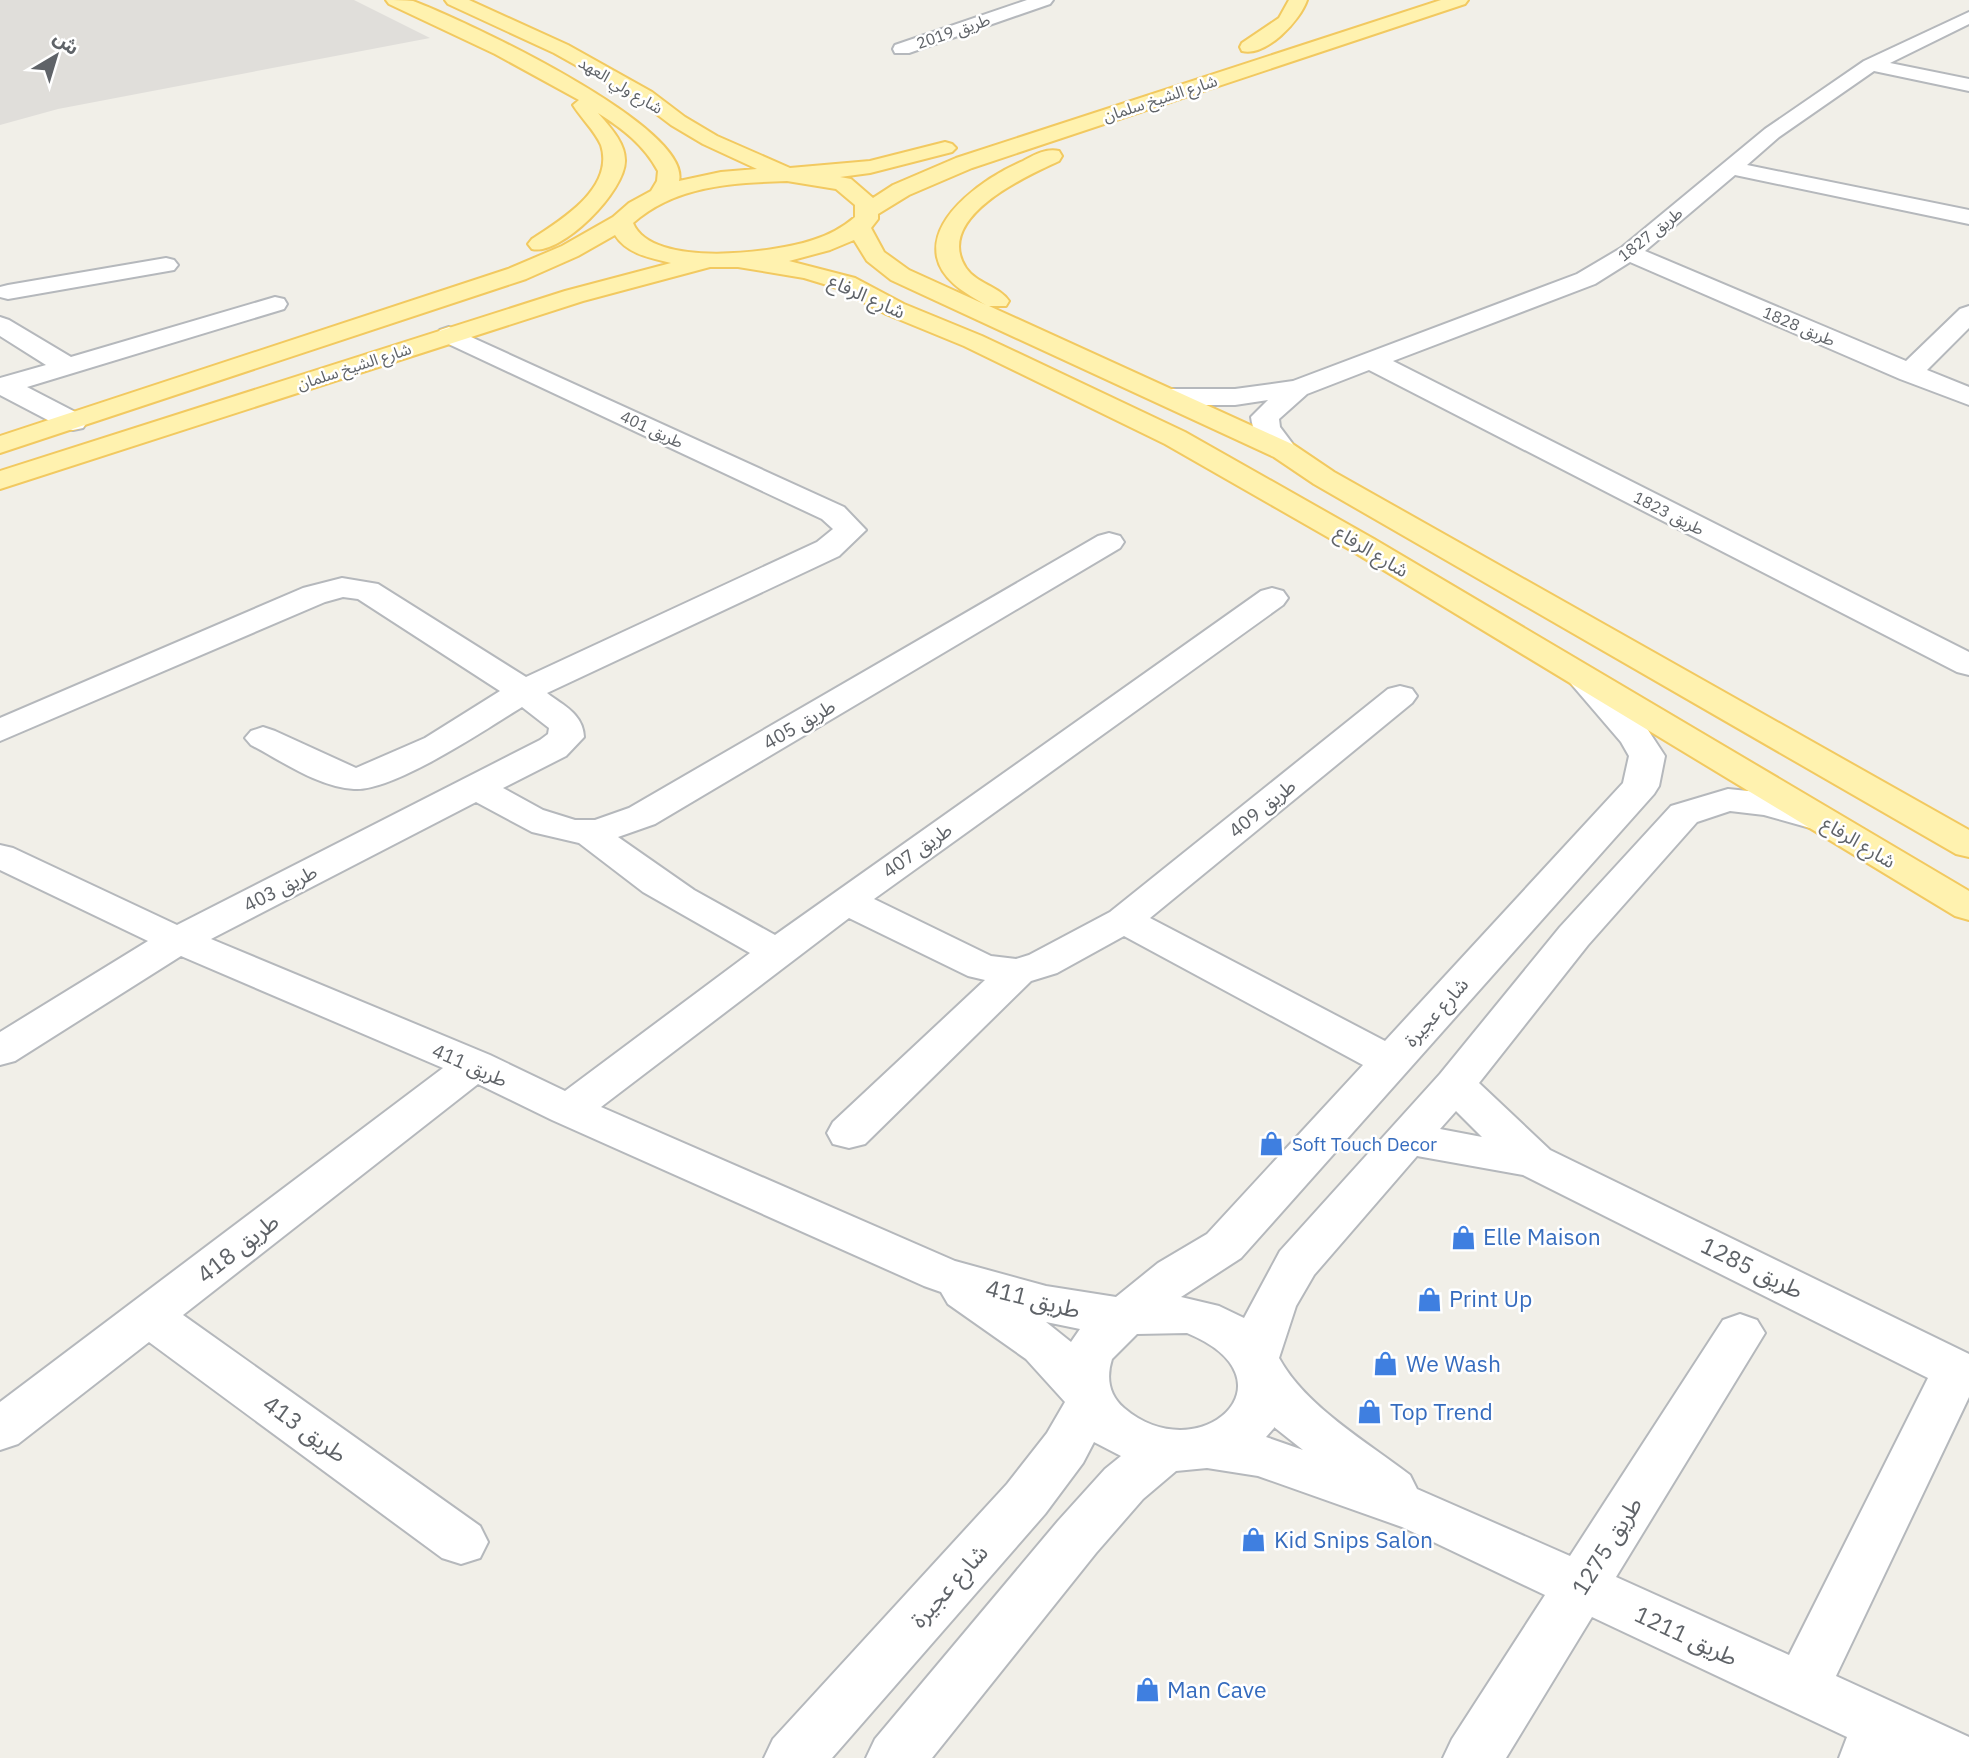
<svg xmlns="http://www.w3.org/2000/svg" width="1969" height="1758" font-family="'IBM Plex Sans','Noto Sans Arabic',sans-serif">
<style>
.industrial{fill:#e0deda}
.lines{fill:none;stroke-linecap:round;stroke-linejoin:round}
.minor-casing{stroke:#b5b8bc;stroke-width:4}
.major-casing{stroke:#f2c960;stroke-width:4}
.minor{fill:#fff;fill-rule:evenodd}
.major{fill:#fff2af;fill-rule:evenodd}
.labels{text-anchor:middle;stroke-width:5;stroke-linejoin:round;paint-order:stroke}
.far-street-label{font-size:16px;fill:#5f6368;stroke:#fff}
.street-label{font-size:19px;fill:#5f6368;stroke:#fff}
.shop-label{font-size:19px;fill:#366cbe;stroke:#fff;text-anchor:start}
.near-shop-label{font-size:23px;fill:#366cbe;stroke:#fff;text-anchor:start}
.near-street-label{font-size:23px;fill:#5f6368;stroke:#fff}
</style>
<rect width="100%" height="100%" fill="#f1efe8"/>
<path class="industrial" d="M 0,0 L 354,0 L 430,38 L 58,109 L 0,125 Z"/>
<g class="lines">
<defs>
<g id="minor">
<path d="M 1027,0 L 1053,0 L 1050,4 L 909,53 L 895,53 L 893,49 L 895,45 Z"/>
<path d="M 1969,12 L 1969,24 L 1890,63 L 1969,79 L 1969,91 L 1874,71 L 1779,137 L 1747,165 L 1969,210 L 1969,224 L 1735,175 L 1645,251 L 1906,361 L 1960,309 L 1969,306 L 1969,328 L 1927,370 L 1969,387 L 1969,405 L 1900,379 L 1630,262 L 1595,284 L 1393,361 L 1969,652 L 1969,675 L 1957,672 L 1369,370 L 1307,394 L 1279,419 L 1280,427 L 1298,451 L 1294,457 C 1272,463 1253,438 1251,417 L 1268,400 L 1235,405 L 1170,405 L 1160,403 L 1156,397 L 1160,391 L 1170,389 L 1235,389 L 1293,381 L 1577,274 L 1621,248 L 1765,129 L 1864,61 Z"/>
<path d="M 166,258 L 174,260 L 178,265 L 174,270 L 8,299 L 0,297 L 0,287 L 8,285 Z"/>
<path d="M 275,297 L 284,299 L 287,304 L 284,309 L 27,387 L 83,416 L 87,422 L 83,428 L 73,430 L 63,428 L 0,395 L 0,378 L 46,365 L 0,336 L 0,317 L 9,320 L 71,357 Z"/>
<path d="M 449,327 L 844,507 L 866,530 L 839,556 L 547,693 C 564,706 583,714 584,737 L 566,756 L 503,788 L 543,810 L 575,820 L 595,820 L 629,808 L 1098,536 L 1109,533 L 1120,536 L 1124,542 L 1120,548 L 655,824 L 618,837 L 694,890 L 775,935 L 1261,591 L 1272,588 L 1283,591 L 1288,598 L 1283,605 L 874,899 L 991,956 L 1016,959 L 1029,955 L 1110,912 L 1388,689 L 1400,686 L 1412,689 L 1417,696 L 1412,703 L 1150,918 L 1385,1041 L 1623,783 L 1629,756 L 1621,742 L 1567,679 L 1572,672 L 1584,669 L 1596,672 L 1648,730 L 1665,756 L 1659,786 L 1654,794 L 1241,1258 L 1181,1297 L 1219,1306 L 1244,1318 L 1280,1251 L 1440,1074 L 1560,927 L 1671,806 L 1728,789 L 1768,793 L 1834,812 L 1840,820 L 1834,828 L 1821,831 L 1764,815 L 1730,811 L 1697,822 L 1588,945 L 1479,1083 L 1550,1150 L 1969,1354 L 1969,1397 L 1836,1676 L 1969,1737 L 1969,1758 L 1839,1758 L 1847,1737 L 1592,1617 L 1506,1758 L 1443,1758 L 1452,1739 L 1545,1595 L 1402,1527 L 1258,1476 L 1207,1468 L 1176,1471 L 1143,1499 L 1096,1553 L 932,1758 L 866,1758 L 875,1739 L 1058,1521 L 1105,1469 L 1121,1456 L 1094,1442 L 1083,1463 L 1045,1514 L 832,1758 L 764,1758 L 773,1739 L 1007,1484 L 1047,1433 L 1065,1402 L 1026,1359 L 948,1304 L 941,1292 L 924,1286 L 552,1120 L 478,1084 L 183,1315 L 480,1526 L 488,1542 L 480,1558 L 461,1564 L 442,1558 L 149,1342 L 18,1444 L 0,1450 L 0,1402 L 443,1068 L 181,956 L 15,1061 L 0,1065 L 0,1032 L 148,941 L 0,870 L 0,845 L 13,848 L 177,925 L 540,740 L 548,734 L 549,728 L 522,707 C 488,728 393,792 354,789 C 318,787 282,761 251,745 L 245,738 L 251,731 L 263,727 L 275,731 L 356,768 L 425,738 L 500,691 L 358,599 L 343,597 L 325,602 L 0,741 L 0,718 L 303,588 L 342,578 L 378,584 L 526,677 L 817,542 L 833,529 L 822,519 L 440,340 L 436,335 L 440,330 ZM 476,802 L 532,832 L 579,843 L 643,892 L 750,953 L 565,1091 L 490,1055 L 211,939 ZM 849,918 L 968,976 L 985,980 L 833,1122 L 827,1133 L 833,1144 L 849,1148 L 865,1144 L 1031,981 L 1057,973 L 1124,936 L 1363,1065 L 1207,1234 L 1158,1263 L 1116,1297 L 1046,1286 L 955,1261 L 601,1107 ZM 1456,1111 L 1482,1137 L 1440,1129 ZM 1417,1156 L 1523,1175 L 1928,1378 L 1789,1655 L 1616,1577 L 1765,1333 L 1757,1320 L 1740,1314 L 1723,1320 L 1570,1556 L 1417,1489 L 1410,1475 C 1367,1442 1305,1406 1279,1358 L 1296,1306 L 1314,1275 ZM 1046,1322 L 1080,1329 L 1071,1342 ZM 1187,1333 C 1301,1380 1199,1472 1124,1408 C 1109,1395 1106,1378 1112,1359 L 1137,1334 ZM 1274,1428 L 1274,1427 L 1303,1450 L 1266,1437 Z"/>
</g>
<g id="major">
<path d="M 386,0 C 395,0 405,0 413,1 C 459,18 692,126 679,181 L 721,172 L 757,169 L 703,144 L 671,125 L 638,100 L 554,53 L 448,4 L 445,0 L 469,0 L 568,45 L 652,92 L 685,117 L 717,136 L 790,168 L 870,161 L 945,142 L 952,144 L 956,148 L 952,152 L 870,173 L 840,177 L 851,179 L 873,198 L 893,185 L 956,158 L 1441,0 L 1468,0 L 1465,4 L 972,168 L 909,195 L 878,214 L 878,219 L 871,228 L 884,252 L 909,270 L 986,305 C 967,294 942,281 937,257 C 929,214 990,175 1023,161 C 1034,155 1046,148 1059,151 L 1062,156 L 1059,161 C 1026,176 933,218 966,268 C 977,284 999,286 1009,301 L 1006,306 L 989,306 L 1294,445 L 1334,472 L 1969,830 L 1969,857 L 1956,854 L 1314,484 L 1274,457 L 891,280 L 867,261 L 854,240 L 830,250 L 789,261 L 855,278 L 904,304 L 982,336 L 1185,432 L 1374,539 L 1969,891 L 1969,920 L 1955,916 L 1352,551 L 1165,444 L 964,346 L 886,314 L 837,288 L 804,278 L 738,267 L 710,267 L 583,301 L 0,489 L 0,471 L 565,291 L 671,263 C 650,258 627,254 615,235 L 578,256 L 526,279 L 0,453 L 0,436 L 508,269 L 562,246 L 613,217 L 629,203 L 651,191 L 657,181 L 658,171 C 644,145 623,129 598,113 C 609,126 625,142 625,160 C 626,191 561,256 532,249 L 528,244 L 532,239 C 561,220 615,188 601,145 C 595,131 581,118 573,105 L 579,100 L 495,54 L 389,4 ZM 787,181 L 836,189 L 855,205 L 855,217 C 842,228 829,235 813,240 C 775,253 652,269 633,223 C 676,185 732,183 787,181 Z"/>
<path d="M 1289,0 L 1307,0 C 1300,21 1266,57 1242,51 L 1240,47 L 1242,43 L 1279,18 Z"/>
</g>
</defs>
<use href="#minor" class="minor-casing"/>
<use href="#major" class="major-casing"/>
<use href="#minor" class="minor"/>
<use href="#major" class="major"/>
</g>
<defs>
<symbol id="shop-bare" viewBox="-9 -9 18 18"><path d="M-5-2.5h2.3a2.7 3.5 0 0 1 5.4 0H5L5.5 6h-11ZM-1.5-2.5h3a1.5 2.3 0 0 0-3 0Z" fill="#3f7fe0" stroke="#fff" stroke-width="2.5" paint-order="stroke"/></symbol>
</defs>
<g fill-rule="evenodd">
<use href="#shop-bare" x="1254" y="1126" width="35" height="35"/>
<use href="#shop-bare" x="1446" y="1220" width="35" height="35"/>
<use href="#shop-bare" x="1412" y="1282" width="35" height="35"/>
<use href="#shop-bare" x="1368" y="1346" width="35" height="35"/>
<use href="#shop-bare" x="1352" y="1394" width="35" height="35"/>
<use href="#shop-bare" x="1236" y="1522" width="35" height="35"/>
<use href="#shop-bare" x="1130" y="1672" width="35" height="35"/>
</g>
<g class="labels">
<g class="far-street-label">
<text transform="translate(953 31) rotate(-19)" y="6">طريق 2019</text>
<text transform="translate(621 85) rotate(31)" y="6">شارع ولي العهد</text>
<text transform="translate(1160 98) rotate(-18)" y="6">شارع الشيخ سلمان</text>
<text transform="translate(1650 234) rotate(-38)" y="6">طريق 1827</text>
<text transform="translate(1799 326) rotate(23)" y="6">طريق 1828</text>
<text transform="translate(354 366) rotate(-18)" y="6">شارع الشيخ سلمان</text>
<text transform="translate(652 429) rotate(25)" y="6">طريق 401</text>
<text transform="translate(1669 513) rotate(27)" y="6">طريق 1823</text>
</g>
<g class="street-label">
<text transform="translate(867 296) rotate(24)" y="7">شارع الرفاع</text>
<text transform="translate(1372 551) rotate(31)" y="7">شارع الرفاع</text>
<text transform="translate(799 724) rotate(-30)" y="7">طريق 405</text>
<text transform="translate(1262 808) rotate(-39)" y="7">طريق 409</text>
<text transform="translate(1859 842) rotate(31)" y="7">شارع الرفاع</text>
<text transform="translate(917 850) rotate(-35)" y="7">طريق 407</text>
<text transform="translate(280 888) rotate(-27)" y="7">طريق 403</text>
<text transform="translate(1436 1012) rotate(-48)" y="7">شارع عجيرة</text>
<text transform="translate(470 1065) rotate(24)" y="7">طريق 411</text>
</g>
<g class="shop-label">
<text x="1292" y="1151">Soft Touch Decor</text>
</g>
<g class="near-shop-label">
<text x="1483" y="1245">Elle Maison</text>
<text x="1449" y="1307">Print Up</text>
<text x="1406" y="1372">We Wash</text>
<text x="1390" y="1420">Top Trend</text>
<text x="1274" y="1548">Kid Snips Salon</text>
<text x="1167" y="1698">Man Cave</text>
</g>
<g class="near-street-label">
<text transform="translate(238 1248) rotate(-38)" y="8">طريق 418</text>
<text transform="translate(1752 1268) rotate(26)" y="8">طريق 1285</text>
<text transform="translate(1033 1299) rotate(14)" y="8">طريق 411</text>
<text transform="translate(305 1429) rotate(36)" y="8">طريق 413</text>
<text transform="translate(1607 1546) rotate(-58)" y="8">طريق 1275</text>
<text transform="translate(949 1586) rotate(-48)" y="8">شارع عجيرة</text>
<text transform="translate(1686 1636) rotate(25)" y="8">طريق 1211</text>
</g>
</g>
<g transform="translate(56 56) rotate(38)" stroke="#ffffff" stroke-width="5" paint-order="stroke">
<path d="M0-5L12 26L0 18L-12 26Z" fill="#5f6368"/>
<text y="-10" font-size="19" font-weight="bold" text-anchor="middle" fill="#5f6368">ش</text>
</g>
</svg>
